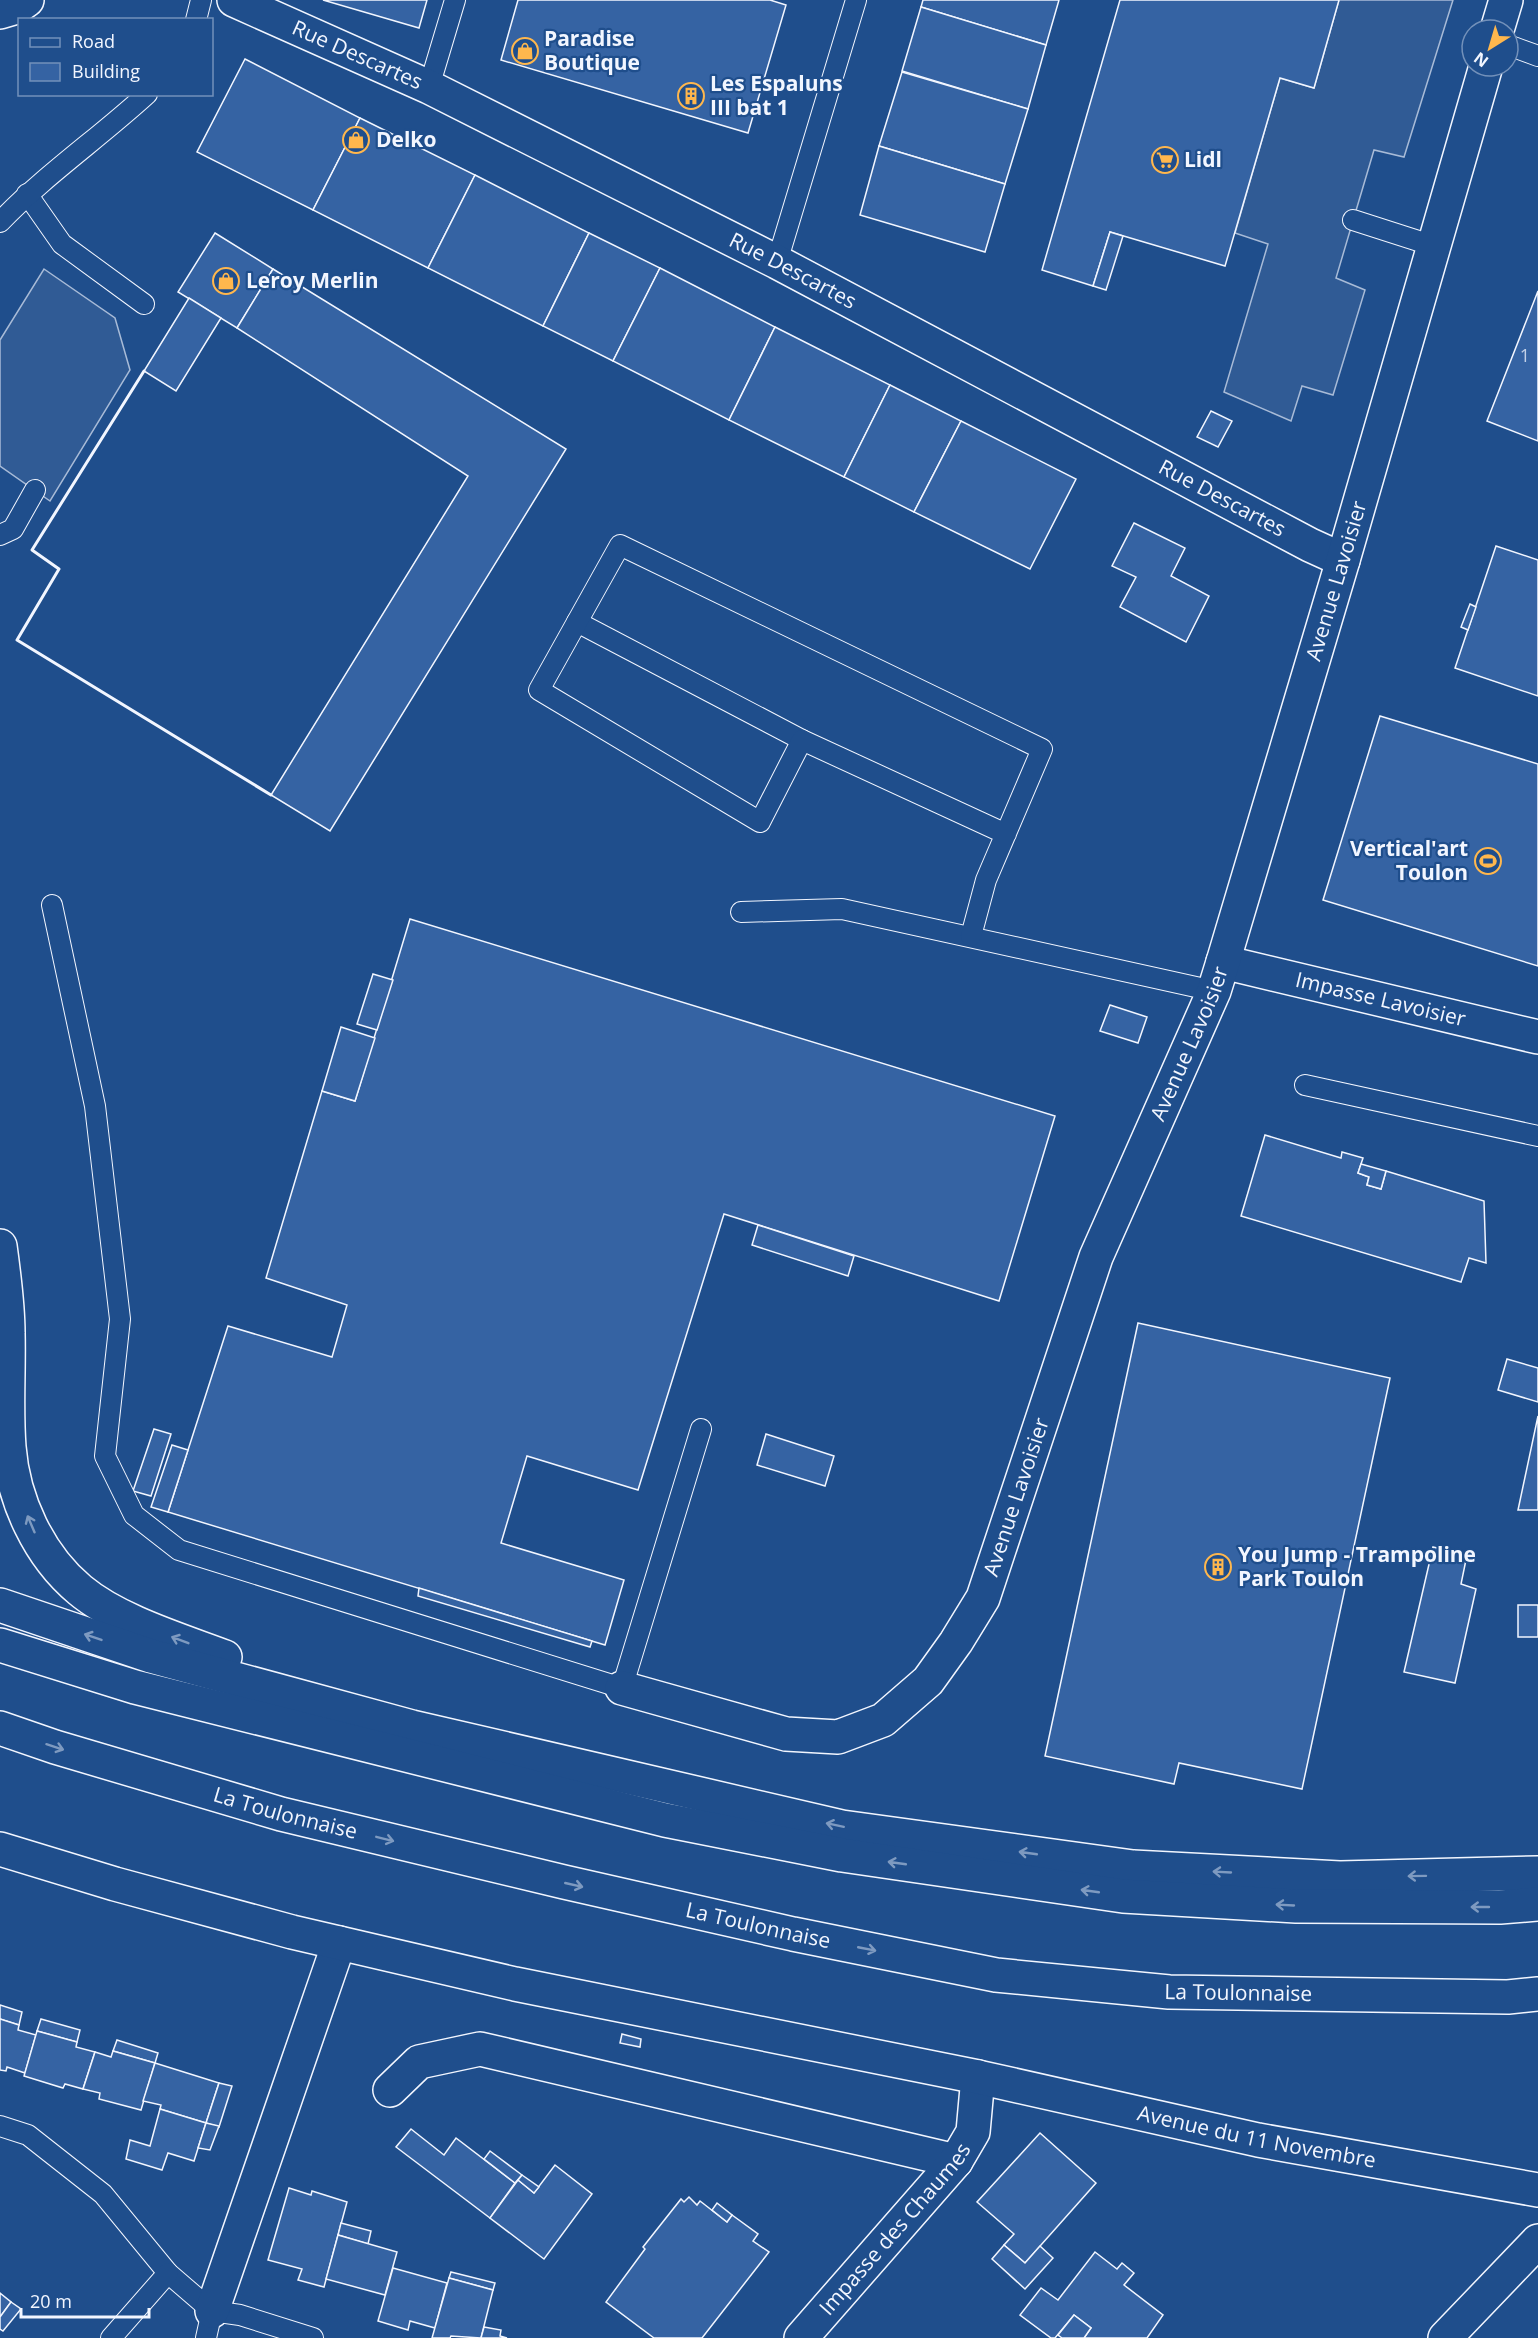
<svg xmlns="http://www.w3.org/2000/svg" width="1538" height="2338" font-family="'Open Sans',sans-serif">
<style>
.parking{fill:#305b95;stroke:#a8bbd7;stroke-width:1.5}
.building{fill:#3563a3;stroke:#f2f6ff;stroke-width:1.5}
.lines{fill:none;stroke-linecap:round;stroke-linejoin:round}
.service-casing{stroke:#f2f6ff;stroke-width:22}
.minor-casing{stroke:#f2f6ff;stroke-width:36}
.secondary-casing{stroke:#f2f6ff;stroke-width:36}
.primary-casing{stroke:#f2f6ff;stroke-width:36}
.motorway-casing{stroke:#f2f6ff;stroke-width:36}
.service{stroke:#1f4e8c;stroke-width:20}
.minor{stroke:#1f4e8c;stroke-width:33}
.secondary{stroke:#1f4e8c;stroke-width:33}
.primary{stroke:#1f4e8c;stroke-width:33}
.motorway{stroke:#1f4e8c;stroke-width:33}
.wall{stroke:#f2f6ff;stroke-width:3}
.oneway{stroke:#7e9ac0}
.labels{text-anchor:middle;stroke-width:4.5;stroke-linejoin:round;paint-order:stroke}
.number-label{font-size:18px;fill:#c3d1e8}
.poi-label{font-size:21px;font-weight:bold;fill:#f2f6ff;stroke:#1f4e8c;text-anchor:start}
.street-label{font-size:21px;fill:#f2f6ff;stroke:#1f4e8c}
</style>
<rect width="100%" height="100%" fill="#1f4e8c"/>
<g class="parking">
<path d="M 1339,0 L 1453,0 L 1404,157 L 1374,150 L 1336,278 L 1365,290 L 1333,395 L 1302,386 L 1291,421 L 1224,392 L 1268,244 L 1235,233 L 1280,78 L 1314,88 Z"/>
<path d="M 44,269 L 115,318 L 130,370 L 50,501 L 0,466 L 0,340 Z"/>
</g>
<g class="building">
<path d="M 323,0 L 427,0 L 419,28 Z"/>
<path d="M 518,0 L 770,0 L 786,5 L 748,133 L 501,60 Z"/>
<path d="M 923,0 L 1059,0 L 1046,45 L 921,7 Z"/>
<path d="M 1120,0 L 1339,0 L 1314,88 L 1280,78 L 1225,266 L 1110,232 L 1093,286 L 1042,270 Z"/>
<path d="M 921,7 L 1046,45 L 1028,109 L 902,71 Z"/>
<path d="M 245,59 L 360,118 L 313,210 L 197,152 Z"/>
<path d="M 902,72 L 1028,109 L 1005,184 L 879,146 Z"/>
<path d="M 360,118 L 475,175 L 428,268 L 313,210 Z"/>
<path d="M 879,146 L 1005,184 L 985,252 L 860,215 Z"/>
<path d="M 475,175 L 589,233 L 543,326 L 428,268 Z"/>
<path d="M 1110,232 L 1123,236 L 1106,290 L 1093,286 Z"/>
<path d="M 215,233 L 273,269 L 237,328 L 178,292 Z"/>
<path d="M 589,233 L 660,268 L 613,361 L 543,326 Z"/>
<path d="M 660,268 L 775,327 L 729,420 L 613,361 Z"/>
<path d="M 273,269 L 566,449 L 330,831 L 271,795 L 468,476 L 237,328 Z"/>
<path d="M 1538,291 L 1538,441 L 1487,421 Z"/>
<path d="M 189,298 L 221,318 L 176,391 L 144,371 Z"/>
<path d="M 775,327 L 890,385 L 844,477 L 729,420 Z"/>
<path d="M 890,385 L 961,421 L 914,512 L 844,477 Z"/>
<path d="M 1211,411 L 1232,421 L 1218,447 L 1197,437 Z"/>
<path d="M 961,421 L 1076,479 L 1030,569 L 914,512 Z"/>
<path d="M 1134,523 L 1185,548 L 1171,576 L 1209,596 L 1186,642 L 1120,607 L 1136,577 L 1112,566 Z"/>
<path d="M 1496,546 L 1538,560 L 1538,696 L 1455,668 Z"/>
<path d="M 1470,604 L 1476,607 L 1468,630 L 1461,627 Z"/>
<path d="M 1380,716 L 1538,764 L 1538,966 L 1323,900 Z"/>
<path d="M 410,919 L 1055,1116 L 999,1301 L 724,1214 L 638,1490 L 527,1456 L 501,1543 L 624,1580 L 605,1645 L 168,1512 L 228,1326 L 332,1357 L 347,1305 L 266,1278 L 322,1091 L 355,1101 Z"/>
<path d="M 373,974 L 393,980 L 377,1030 L 357,1024 Z"/>
<path d="M 1110,1005 L 1147,1017 L 1138,1043 L 1100,1031 Z"/>
<path d="M 341,1027 L 375,1038 L 355,1101 L 322,1091 Z"/>
<path d="M 1265,1135 L 1341,1158 L 1342,1152 L 1363,1158 L 1358,1173 L 1369,1177 L 1367,1185 L 1381,1189 L 1386,1171 L 1484,1201 L 1486,1263 L 1469,1258 L 1461,1282 L 1241,1216 Z"/>
<path d="M 1361,1164 L 1386,1171 L 1381,1189 L 1367,1185 L 1369,1177 L 1358,1173 Z"/>
<path d="M 758,1225 L 854,1256 L 848,1276 L 752,1245 Z"/>
<path d="M 1138,1323 L 1390,1378 L 1302,1789 L 1179,1763 L 1174,1784 L 1045,1756 Z"/>
<path d="M 1507,1359 L 1538,1368 L 1538,1402 L 1498,1390 Z"/>
<path d="M 1538,1416 L 1538,1510 L 1518,1510 Z"/>
<path d="M 154,1429 L 171,1434 L 151,1496 L 133,1491 Z"/>
<path d="M 766,1434 L 834,1456 L 825,1486 L 757,1465 Z"/>
<path d="M 172,1445 L 188,1450 L 168,1512 L 151,1507 Z"/>
<path d="M 1433,1547 L 1467,1555 L 1461,1584 L 1476,1589 L 1455,1683 L 1404,1672 Z"/>
<path d="M 419,1588 L 592,1641 L 590,1647 L 418,1596 Z"/>
<rect x="1518" y="1605" width="20" height="32"/>
<path d="M 0,2005 L 22,2012 L 19,2025 L 0,2019 Z"/>
<path d="M 0,2019 L 19,2025 L 18,2030 L 36,2035 L 25,2073 L 7,2067 L 6,2071 L 0,2070 Z"/>
<path d="M 41,2019 L 80,2030 L 77,2042 L 37,2031 Z"/>
<path d="M 37,2031 L 77,2042 L 76,2047 L 95,2052 L 83,2089 L 65,2084 L 63,2088 L 24,2076 Z"/>
<path d="M 622,2034 L 641,2039 L 640,2047 L 620,2043 Z"/>
<path d="M 117,2040 L 158,2053 L 155,2063 L 113,2051 Z"/>
<path d="M 113,2051 L 155,2063 L 141,2110 L 99,2099 L 100,2093 L 83,2089 L 95,2052 L 111,2057 Z"/>
<path d="M 155,2063 L 219,2083 L 206,2123 L 160,2109 L 161,2105 L 143,2101 Z"/>
<path d="M 219,2083 L 232,2086 L 219,2127 L 206,2123 Z"/>
<path d="M 160,2109 L 206,2123 L 194,2161 L 168,2153 L 162,2170 L 126,2159 L 130,2140 L 150,2146 Z"/>
<path d="M 206,2123 L 219,2126 L 210,2150 L 198,2148 Z"/>
<path d="M 411,2129 L 444,2155 L 456,2138 L 515,2183 L 490,2218 L 396,2147 Z"/>
<path d="M 1040,2133 L 1096,2183 L 1025,2263 L 1004,2245 L 1014,2234 L 977,2202 Z"/>
<path d="M 490,2151 L 522,2175 L 515,2183 L 484,2159 Z"/>
<path d="M 555,2165 L 592,2194 L 544,2259 L 490,2218 L 518,2180 L 534,2193 Z"/>
<path d="M 522,2175 L 539,2187 L 534,2193 L 518,2180 Z"/>
<path d="M 289,2188 L 311,2195 L 312,2191 L 347,2202 L 324,2287 L 298,2280 L 302,2269 L 268,2260 Z"/>
<path d="M 689,2197 L 697,2205 L 700,2201 L 727,2222 L 732,2215 L 758,2234 L 753,2241 L 769,2252 L 702,2338 L 654,2338 L 606,2302 L 645,2249 L 643,2247 L 681,2199 L 684,2202 Z"/>
<path d="M 717,2203 L 732,2215 L 727,2222 L 712,2210 Z"/>
<path d="M 341,2223 L 371,2231 L 368,2244 L 338,2235 Z"/>
<path d="M 338,2235 L 397,2252 L 385,2295 L 326,2279 Z"/>
<path d="M 1004,2245 L 1025,2263 L 1040,2246 L 1053,2258 L 1025,2289 L 992,2259 Z"/>
<path d="M 1095,2252 L 1117,2269 L 1122,2263 L 1134,2273 L 1124,2285 L 1163,2315 L 1147,2338 L 1084,2338 L 1091,2328 L 1074,2315 L 1055,2338 L 1051,2338 L 1020,2315 L 1041,2288 L 1058,2300 Z"/>
<path d="M 393,2268 L 447,2283 L 435,2328 L 410,2321 L 408,2330 L 378,2321 Z"/>
<path d="M 451,2272 L 495,2283 L 493,2290 L 449,2278 Z"/>
<path d="M 449,2278 L 493,2290 L 481,2338 L 451,2336 L 450,2338 L 432,2338 Z"/>
<path d="M 0,2293 L 11,2302 L 0,2317 Z"/>
<path d="M 11,2302 L 21,2309 L 3,2331 L 0,2329 L 0,2317 Z"/>
<path d="M 1074,2315 L 1091,2328 L 1084,2338 L 1062,2338 L 1058,2335 Z"/>
<path d="M 484,2327 L 501,2330 L 500,2336 L 507,2338 L 481,2338 Z"/>
</g>
<g class="lines">
<defs>
<g id="service">
<path d="M 196,20 L 201,0"/>
<path d="M 1508,45 L 1538,56"/>
<path d="M 429,87 L 455,0"/>
<path d="M 27,194 L 62,244 L 144,304"/>
<path d="M 1353,220 L 1434,246"/>
<path d="M 0,222 C 45,175 99,138 147,94"/>
<path d="M 777,262 L 856,0"/>
<path d="M 0,535 L 13,529 L 35,490"/>
<path d="M 577,622 L 802,740"/>
<path d="M 52,905 L 95,1106 L 120,1319 L 105,1456 L 134,1515 L 179,1550 L 622,1688 L 701,1429"/>
<path d="M 741,912 L 842,909 L 1214,991"/>
<path d="M 971,936 L 986,880 L 1042,749 L 620,545 L 539,690 L 760,822 L 802,740 L 1006,834"/>
<path d="M 1305,1085 L 1538,1136"/>
<path d="M 0,2126 L 28,2135 L 103,2194 L 168,2273 L 212,2311 L 206,2338"/>
<path d="M 212,2311 L 240,2315 L 313,2338"/>
<path d="M 111,2338 L 168,2273"/>
</g>
<g id="minor">
<path id="s1" d="M 234,0 L 429,87 L 777,262 L 1310,545 L 1343,560"/>
<path d="M 1497,30 L 1506,0"/>
<path id="s2" d="M 1223,962 L 1538,1037"/>
<path id="s3" d="M 622,1688 L 786,1734 L 838,1737 L 883,1720 L 928,1681 L 956,1642 L 983,1598 L 1096,1257 L 1214,991 L 1223,962 L 1343,560 L 1486,66"/>
<path d="M 390,2090 L 419,2062 L 480,2049 L 956,2161"/>
<path d="M 212,2311 L 339,1943"/>
<path id="s4" d="M 801,2338 L 956,2161 L 973,2132 L 978,2077"/>
<path d="M 1445,2338 L 1538,2241"/>
</g>
<path id="secondary" d="M 0,12 L 17,7 L 27,0"/>
<g id="primary">
<path id="s5" d="M 0,1849 L 115,1884 L 292,1932 L 515,1984 L 978,2077 L 1258,2140 L 1538,2190"/>
</g>
<g id="motorway">
<path d="M 0,1246 C 4,1275 8,1304 8,1333 C 9,1371 6,1408 9,1447 C 13,1500 39,1556 80,1590 C 117,1621 180,1640 225,1657"/>
<path d="M 0,1605 L 151,1656 L 412,1727 L 842,1827 L 1133,1867 L 1340,1878 L 1538,1873"/>
<path d="M 0,1645 L 135,1687 L 665,1820 L 842,1855 L 1123,1896 L 1296,1906 L 1500,1907 L 1538,1904"/>
<path id="s6" d="M 0,1728 L 55,1747 L 281,1814 L 564,1882 L 793,1934 L 996,1975 L 1169,1992 L 1508,1997 L 1538,1994"/>
</g>
</defs>
<use href="#service" class="service-casing"/>
<use href="#minor" class="minor-casing"/>
<use href="#secondary" class="secondary-casing"/>
<use href="#primary" class="primary-casing"/>
<use href="#motorway" class="motorway-casing"/>
<use href="#service" class="service"/>
<use href="#minor" class="minor"/>
<use href="#secondary" class="secondary"/>
<use href="#primary" class="primary"/>
<use href="#motorway" class="motorway"/>
<path class="wall" d="M 144,371 L 32,550 L 59,569 L 17,640 L 271,795"/>
</g>
<defs><path id="oneway-shaft" d="M-6 0H5M1.5-3L5.5 0L1.5 3" fill="none" stroke-width="1.6" stroke-linecap="round" stroke-linejoin="round" transform="scale(1.5)"/></defs>
<g class="oneway">
<use href="#oneway-shaft" transform="translate(31 1524) rotate(-113)"/>
<use href="#oneway-shaft" transform="translate(93 1637) rotate(-161)"/>
<use href="#oneway-shaft" transform="translate(180 1640) rotate(-159)"/>
<use href="#oneway-shaft" transform="translate(55 1747) rotate(18)"/>
<use href="#oneway-shaft" transform="translate(835 1825) rotate(-168)"/>
<use href="#oneway-shaft" transform="translate(385 1839) rotate(14)"/>
<use href="#oneway-shaft" transform="translate(1028 1853) rotate(-172)"/>
<use href="#oneway-shaft" transform="translate(897 1863) rotate(-172)"/>
<use href="#oneway-shaft" transform="translate(1222 1872) rotate(-177)"/>
<use href="#oneway-shaft" transform="translate(1417 1876) rotate(179)"/>
<use href="#oneway-shaft" transform="translate(574 1885) rotate(13)"/>
<use href="#oneway-shaft" transform="translate(1090 1891) rotate(-172)"/>
<use href="#oneway-shaft" transform="translate(1285 1905) rotate(-177)"/>
<use href="#oneway-shaft" transform="translate(1480 1907) rotate(-180)"/>
<use href="#oneway-shaft" transform="translate(867 1949) rotate(11)"/>
</g>
<defs>
<symbol id="shop-ring" viewBox="-11 -11 22 22"><circle r="9.5" fill="#1f4e8c" stroke="#ffb74d" stroke-width="1.5"/><path d="M-5-2.5h2.3a2.7 3.5 0 0 1 5.4 0H5L5.5 6h-11ZM-1.5-2.5h3a1.5 2.3 0 0 0-3 0Z" fill="#ffb74d"/></symbol>
<symbol id="building-ring" viewBox="-11 -11 22 22"><circle r="9.5" fill="#1f4e8c" stroke="#ffb74d" stroke-width="1.5"/><path d="M-4-6H4V6H1V3H-1V6H-4ZM-2.5-4.3h1.7v1.8h-1.7ZM.8-4.3h1.7v1.8H.8ZM-2.5-1h1.7V.8h-1.7ZM.8-1h1.7V.8H.8Z" fill="#ffb74d"/></symbol>
<symbol id="supermarket-ring" viewBox="-11 -11 22 22"><circle r="9.5" fill="#1f4e8c" stroke="#ffb74d" stroke-width="1.5"/><path d="M-6-5.5h2.5l.6 2H6L4.5 2H-2.5L-4.4-4H-6ZM-1.5 3.2a1.3 1.3 0 1 0 .1 0ZM3 3.2a1.3 1.3 0 1 0 .1 0Z" fill="#ffb74d"/></symbol>
<symbol id="stadium-ring" viewBox="-11 -11 22 22"><circle r="9.5" fill="#1f4e8c" stroke="#ffb74d" stroke-width="1.5"/><path d="M0-5a6.5 5 0 1 0 0 10a6.5 5 0 1 0 0-10ZM-3.5-1.8h7v3.6h-7Z" fill="#ffb74d"/></symbol>
</defs>
<g fill-rule="evenodd">
<use href="#shop-ring" x="510" y="36" width="30" height="30"/>
<use href="#building-ring" x="676" y="81" width="30" height="30"/>
<use href="#shop-ring" x="341" y="125" width="30" height="30"/>
<use href="#supermarket-ring" x="1150" y="145" width="30" height="30"/>
<use href="#shop-ring" x="211" y="266" width="30" height="30"/>
<use href="#stadium-ring" x="1473" y="846" width="30" height="30"/>
<use href="#building-ring" x="1203" y="1552" width="30" height="30"/>
</g>
<g class="labels">
<g class="number-label">
<text x="1525" y="362">1</text>
</g>
<g class="poi-label">
<text x="544" y="46">Paradise<tspan x="544" dy="24">Boutique</tspan></text>
<text x="710" y="91">Les Espaluns<tspan x="710" dy="24">III bat 1</tspan></text>
<text x="376" y="147">Delko</text>
<text x="1184" y="167">Lidl</text>
<text x="246" y="288">Leroy Merlin</text>
<text x="1468" y="856" text-anchor="end">Vertical'art<tspan x="1468" dy="24">Toulon</tspan></text>
<text x="1238" y="1562">You Jump - Trampoline<tspan x="1238" dy="24">Park Toulon</tspan></text>
</g>
<g class="street-label">
<text dy="7" stroke="none"><textPath href="#s1" startOffset="135">Rue Descartes</textPath></text>
<text dy="7" stroke="none"><textPath href="#s1" startOffset="621">Rue Descartes</textPath></text>
<text dy="7" stroke="none"><textPath href="#s1" startOffset="1107">Rue Descartes</textPath></text>
<text dy="7" stroke="none"><textPath href="#s3" startOffset="1508">Avenue Lavoisier</textPath></text>
<text dy="7" stroke="none"><textPath href="#s2" startOffset="162">Impasse Lavoisier</textPath></text>
<text dy="7" stroke="none"><textPath href="#s3" startOffset="1022">Avenue Lavoisier</textPath></text>
<text dy="7" stroke="none"><textPath href="#s3" startOffset="536">Avenue Lavoisier</textPath></text>
<text dy="7" stroke="none"><textPath href="#s6" startOffset="298">La Toulonnaise</textPath></text>
<text dy="7" stroke="none"><textPath href="#s6" startOffset="784">La Toulonnaise</textPath></text>
<text dy="7" stroke="none"><textPath href="#s6" startOffset="1270">La Toulonnaise</textPath></text>
<text dy="7" stroke="none"><textPath href="#s5" startOffset="1290">Avenue du 11 Novembre</textPath></text>
<text dy="7" stroke="none"><textPath href="#s4" startOffset="144">Impasse des Chaumes</textPath></text>
</g>
</g>
<rect x="18" y="18" width="195" height="78" fill="#1f4e8c" stroke="#7391ba" stroke-width="1.5"/>
<rect x="30" y="38" width="30" height="9" fill="#1f4e8c" stroke="#7391ba" stroke-width="1.5"/>
<text x="72" y="48" font-size="18" fill="#f2f6ff">Road</text>
<rect x="30" y="63" width="30" height="18" fill="#3563a3" stroke="#7391ba" stroke-width="1.5"/>
<text x="72" y="78" font-size="18" fill="#f2f6ff">Building</text>
<g transform="translate(1490 48) rotate(217)"><circle r="28" fill="#1f4e8c" stroke="#7391ba" stroke-width="1.5"/>
<path d="M0-4.5L10 22L0 15L-10 22Z" fill="#ffb74d"/>
<text y="-9" font-size="16" font-weight="bold" text-anchor="middle" fill="#f2f6ff">N</text>
</g>
<path d="M21 2308v9h128v-9" fill="none" stroke="#f2f6ff" stroke-width="3"/>
<text x="30" y="2308" font-size="18" fill="#f2f6ff" stroke="#1f4e8c" stroke-width="4.5" paint-order="stroke">20 m</text>
</svg>
